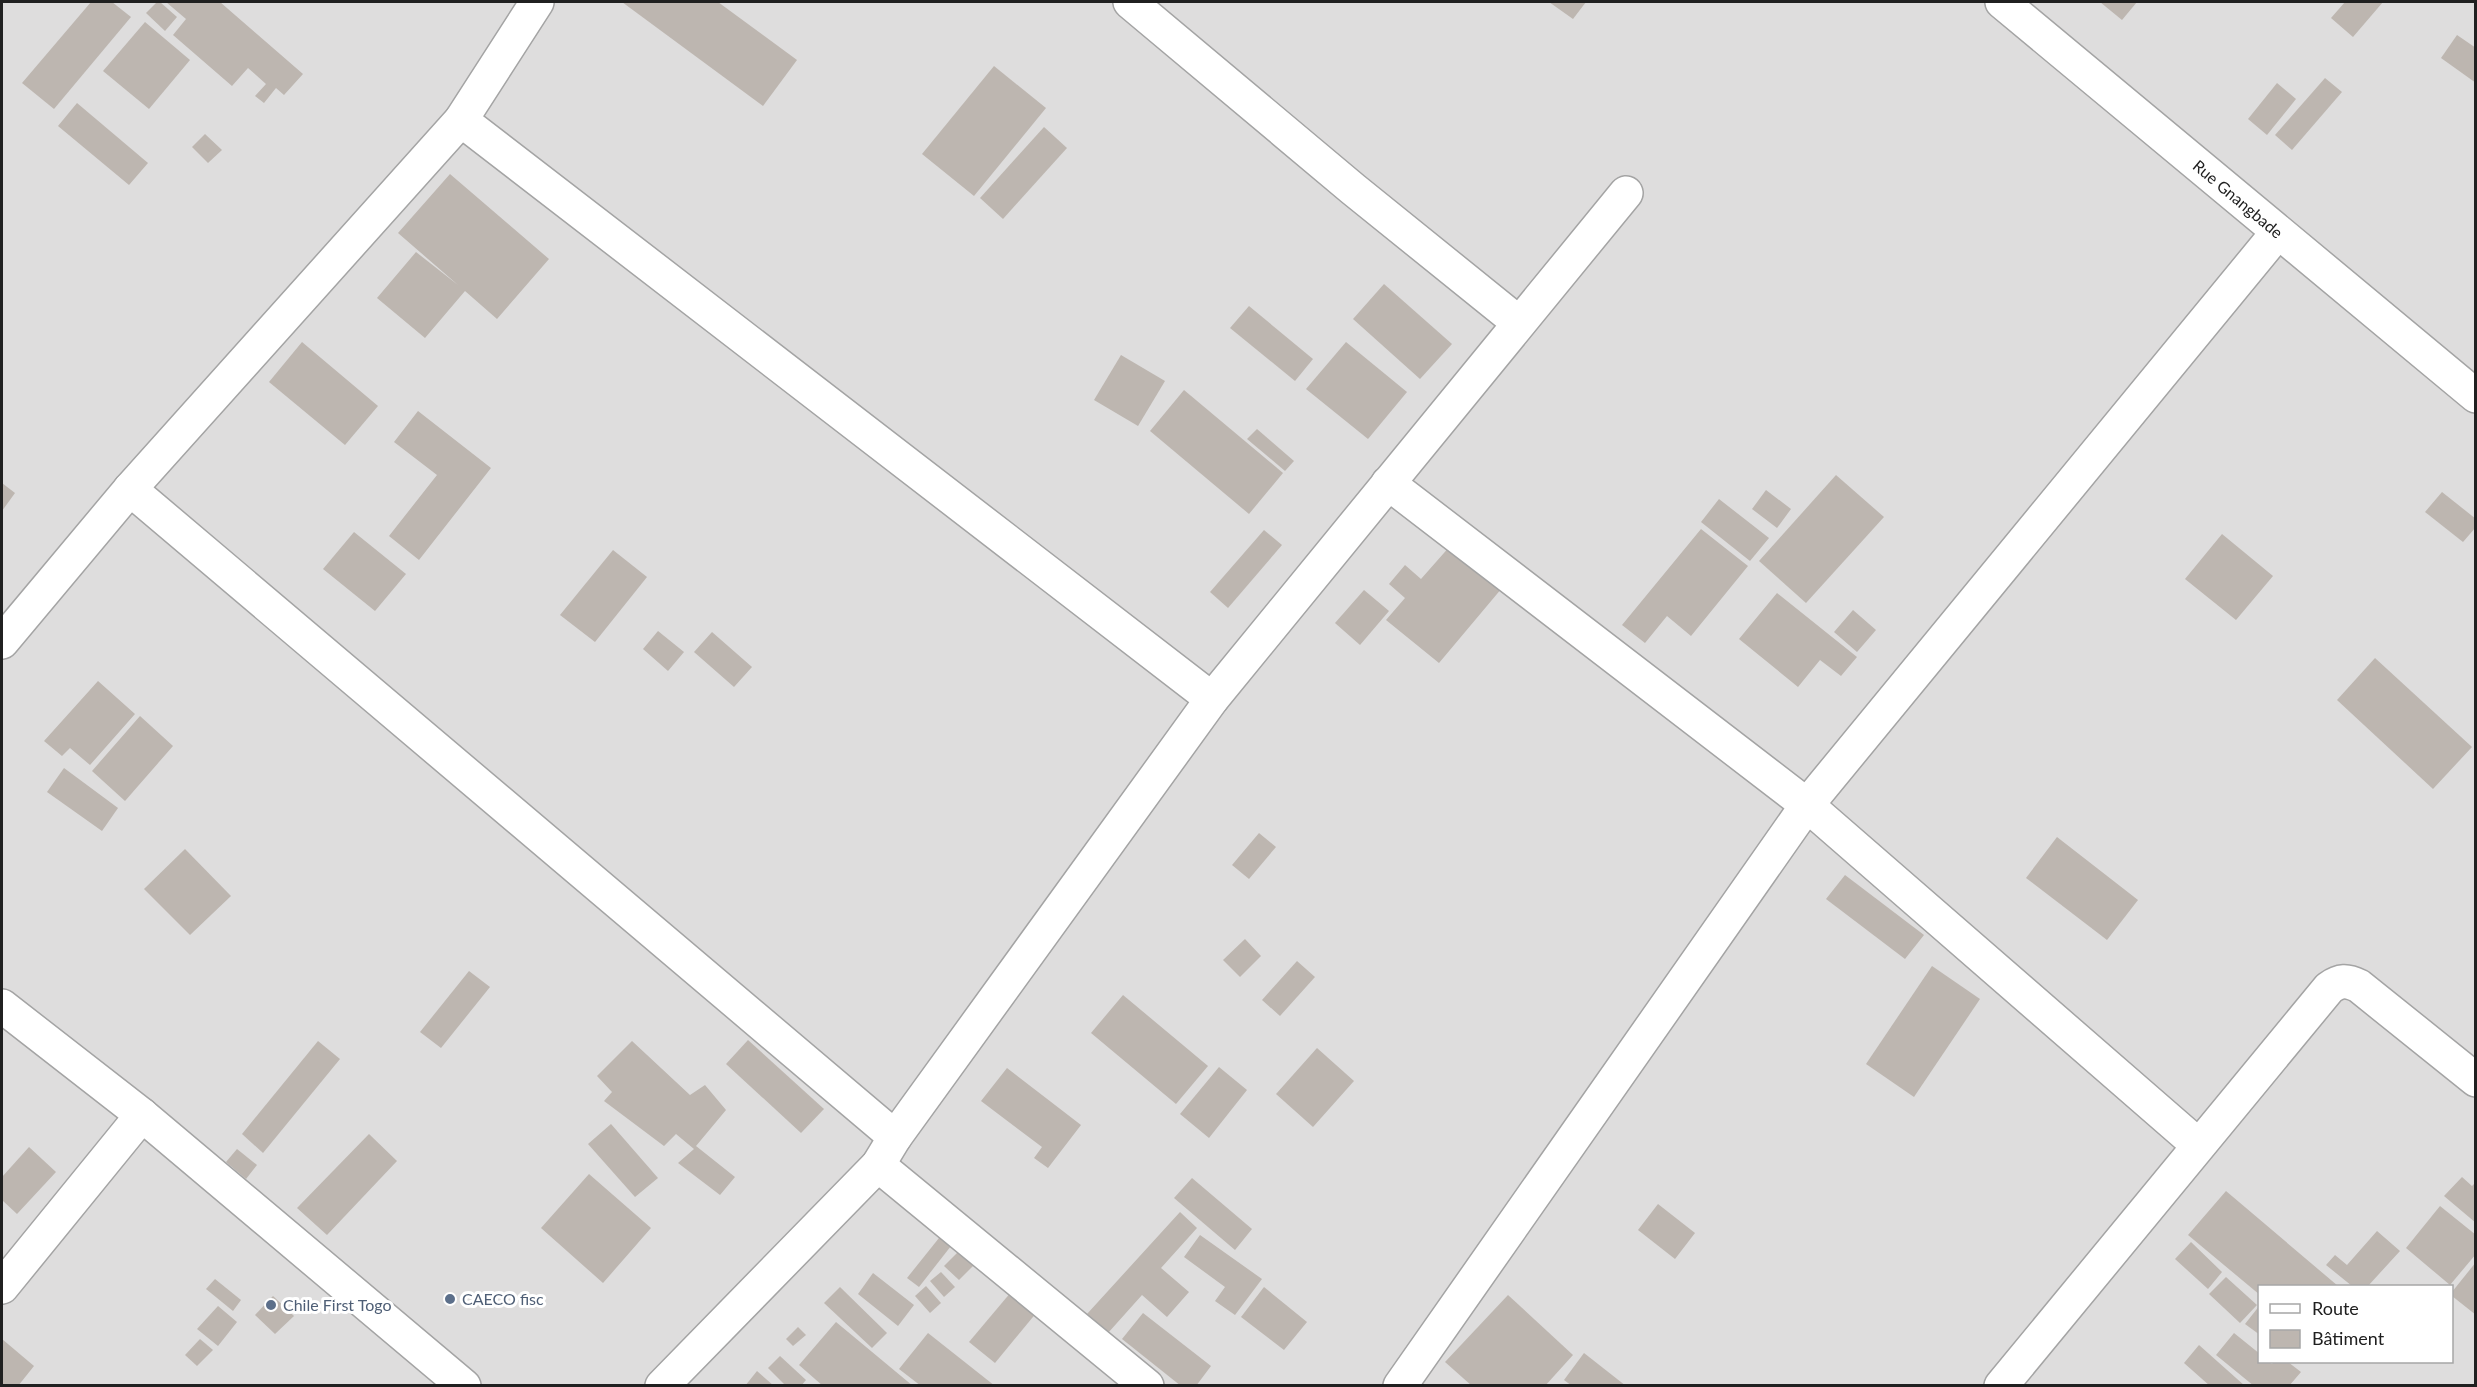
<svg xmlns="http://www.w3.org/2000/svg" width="2477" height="1387" font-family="Lato,sans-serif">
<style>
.residential{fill:#dedddd;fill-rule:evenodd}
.building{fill:#bdb6b0}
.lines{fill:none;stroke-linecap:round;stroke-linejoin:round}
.minor-casing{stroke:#a4a4a4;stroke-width:36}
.minor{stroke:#fff;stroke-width:33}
.service-dot{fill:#5c6f8a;stroke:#fff;stroke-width:2}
.labels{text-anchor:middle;stroke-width:6;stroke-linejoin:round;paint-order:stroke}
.street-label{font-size:16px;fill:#202020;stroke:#fff}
.service-label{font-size:16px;fill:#4e5e75;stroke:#fff;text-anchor:start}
</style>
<rect width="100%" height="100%" fill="#f0ede7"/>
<path class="residential" d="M 2,2 L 2475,2 L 2475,1385 L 2,1386 ZM 2260,1286 L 2452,1286 L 2452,1362 L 2260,1362 Z"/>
<g class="building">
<path d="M 91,2 L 112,2 L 131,17 L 54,109 L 22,83 Z"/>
<path d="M 157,2 L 160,2 L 177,17 L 165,31 L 146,13 Z"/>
<path d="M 166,2 L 220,2 L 303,74 L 284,95 L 276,88 L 264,103 L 255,96 L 266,84 L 248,68 L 232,86 L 173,35 L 186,19 Z"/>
<path d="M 622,2 L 718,2 L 797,60 L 763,106 Z"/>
<path d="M 1549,2 L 1586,2 L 1573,19 Z"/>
<path d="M 2100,2 L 2137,2 L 2122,20 Z"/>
<path d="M 2345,2 L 2383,2 L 2353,37 L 2331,18 Z"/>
<path d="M 145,22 L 190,60 L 149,109 L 103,71 Z"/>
<path d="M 2457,35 L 2476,48 L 2476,83 L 2441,58 Z"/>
<path d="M 994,66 L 1046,108 L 974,196 L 922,154 Z"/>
<path d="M 2325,78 L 2342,92 L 2292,150 L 2275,135 Z"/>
<path d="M 2277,83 L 2296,99 L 2267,135 L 2248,119 Z"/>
<path d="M 77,103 L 148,163 L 129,185 L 58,126 Z"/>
<path d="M 1044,127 L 1067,148 L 1003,219 L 980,198 Z"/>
<path d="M 205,134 L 222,150 L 208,163 L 192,147 Z"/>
<path d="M 450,174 L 549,259 L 497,319 L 465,291 L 425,338 L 377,298 L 416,252 L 458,285 L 398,233 Z"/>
<path d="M 1384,284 L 1452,344 L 1420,379 L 1353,319 Z"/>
<path d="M 1249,306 L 1313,359 L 1295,381 L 1230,328 Z"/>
<path d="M 302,342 L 378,406 L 345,445 L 269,382 Z"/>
<path d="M 1346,342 L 1407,392 L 1368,439 L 1306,389 Z"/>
<path d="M 1121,355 L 1165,381 L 1138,426 L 1094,400 Z"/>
<path d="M 1184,390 L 1283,473 L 1249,514 L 1150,431 Z"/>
<path d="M 418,411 L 491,468 L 419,560 L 389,536 L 437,475 L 394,442 Z"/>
<path d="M 1257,429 L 1294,461 L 1285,471 L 1247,439 Z"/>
<path d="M 1836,475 L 1884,517 L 1806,603 L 1759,561 Z"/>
<path d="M 2,483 L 15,493 L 2,511 Z"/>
<path d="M 1766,490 L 1791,509 L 1777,528 L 1752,509 Z"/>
<path d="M 2442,492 L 2476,519 L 2476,527 L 2463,542 L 2425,512 Z"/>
<path d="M 1719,499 L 1769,538 L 1750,561 L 1701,522 Z"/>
<path d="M 1701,529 L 1748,566 L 1691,636 L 1667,616 L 1645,643 L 1622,625 Z"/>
<path d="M 1264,530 L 1282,545 L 1228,608 L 1210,592 Z"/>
<path d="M 354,532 L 406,574 L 375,611 L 323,569 Z"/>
<path d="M 2222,534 L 2273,576 L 2236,620 L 2185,579 Z"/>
<path d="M 1451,545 L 1502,588 L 1439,663 L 1386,620 L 1405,598 L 1389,584 L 1405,565 L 1421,579 Z"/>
<path d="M 613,550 L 647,577 L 595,642 L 560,615 Z"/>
<path d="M 1364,590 L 1389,611 L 1360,645 L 1335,623 Z"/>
<path d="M 1777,593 L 1857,657 L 1841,676 L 1820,660 L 1798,687 L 1739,639 Z"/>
<path d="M 1853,610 L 1876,630 L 1857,652 L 1834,632 Z"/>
<path d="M 658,631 L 684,652 L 668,671 L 643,649 Z"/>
<path d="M 712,632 L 752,667 L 734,687 L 694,652 Z"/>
<path d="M 2375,658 L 2472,747 L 2433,789 L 2337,700 Z"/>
<path d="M 98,681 L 135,714 L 90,765 L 70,748 L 62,756 L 44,741 Z"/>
<path d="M 140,716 L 173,746 L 125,801 L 92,771 Z"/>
<path d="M 64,768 L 118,808 L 102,831 L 47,792 Z"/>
<path d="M 1259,833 L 1276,847 L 1249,879 L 1232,865 Z"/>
<path d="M 2057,837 L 2138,900 L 2107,940 L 2026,878 Z"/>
<path d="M 185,849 L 231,896 L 190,935 L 144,889 Z"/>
<path d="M 1845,875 L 1924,935 L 1905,959 L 1826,899 Z"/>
<path d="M 1245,939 L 1261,956 L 1240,977 L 1223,960 Z"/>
<path d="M 1297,961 L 1315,977 L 1280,1016 L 1262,1000 Z"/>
<path d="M 1932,966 L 1980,999 L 1914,1097 L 1866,1064 Z"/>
<path d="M 469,971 L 490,987 L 441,1048 L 420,1032 Z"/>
<path d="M 1123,995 L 1208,1066 L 1176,1104 L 1091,1033 Z"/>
<path d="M 748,1040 L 824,1109 L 801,1133 L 726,1064 Z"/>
<path d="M 318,1041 L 340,1059 L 263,1153 L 242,1134 Z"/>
<path d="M 632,1041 L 690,1095 L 705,1085 L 726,1110 L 696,1146 L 735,1177 L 720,1195 L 678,1163 L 694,1149 L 676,1134 L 664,1146 L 604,1101 L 612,1092 L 597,1076 Z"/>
<path d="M 1317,1048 L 1354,1081 L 1313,1127 L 1276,1094 Z"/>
<path d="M 1219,1067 L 1247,1090 L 1209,1138 L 1180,1114 Z"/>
<path d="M 1007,1068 L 1081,1125 L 1048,1168 L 1034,1158 L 1042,1147 L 981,1101 Z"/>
<path d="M 611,1124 L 658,1178 L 635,1197 L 588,1144 Z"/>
<path d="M 369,1134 L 397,1161 L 327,1235 L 297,1208 Z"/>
<path d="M 29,1147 L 56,1172 L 17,1214 L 2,1200 L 2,1177 Z"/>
<path d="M 237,1149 L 257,1165 L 246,1179 L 226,1162 Z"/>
<path d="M 589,1174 L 651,1228 L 603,1283 L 541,1228 Z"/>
<path d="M 2462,1177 L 2472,1186 L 2476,1182 L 2476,1223 L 2444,1196 Z"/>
<path d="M 1192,1178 L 1252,1229 L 1235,1250 L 1174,1198 Z"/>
<path d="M 2226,1191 L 2338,1286 L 2260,1286 L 2260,1295 L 2188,1235 Z"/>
<path d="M 1658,1204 L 1695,1233 L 1675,1259 L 1638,1230 Z"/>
<path d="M 2440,1206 L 2476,1235 L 2476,1254 L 2450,1285 L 2406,1248 Z"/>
<path d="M 1180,1212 L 1197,1228 L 1161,1268 L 1189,1292 L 1167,1317 L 1142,1295 L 1108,1333 L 1087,1314 Z"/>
<path d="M 947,1228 L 958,1237 L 919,1287 L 907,1278 Z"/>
<path d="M 2377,1231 L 2400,1251 L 2368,1286 L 2352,1286 L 2326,1265 L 2335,1255 L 2347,1265 Z"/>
<path d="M 1200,1235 L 1262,1279 L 1235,1315 L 1215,1301 L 1225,1287 L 1184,1257 Z"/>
<path d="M 2191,1242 L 2222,1272 L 2208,1289 L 2175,1259 Z"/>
<path d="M 960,1250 L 974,1265 L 959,1280 L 944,1266 Z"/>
<path d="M 2476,1262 L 2476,1315 L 2452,1296 L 2452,1292 Z"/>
<path d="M 941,1272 L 955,1287 L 944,1297 L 930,1281 Z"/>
<path d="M 873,1273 L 914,1305 L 898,1326 L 858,1294 Z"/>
<path d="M 2226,1277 L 2257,1305 L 2240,1323 L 2209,1294 Z"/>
<path d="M 215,1279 L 241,1300 L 233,1311 L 206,1289 Z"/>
<path d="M 1017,1285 L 1042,1306 L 995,1363 L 969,1342 Z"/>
<path d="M 926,1286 L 941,1303 L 930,1313 L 915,1296 Z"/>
<path d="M 840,1287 L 887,1333 L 872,1348 L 824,1303 Z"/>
<path d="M 1264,1287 L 1307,1322 L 1284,1350 L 1241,1317 Z"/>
<path d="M 1508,1295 L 1573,1355 L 1545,1386 L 1472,1386 L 1445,1362 Z"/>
<path d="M 273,1296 L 294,1316 L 275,1334 L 255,1315 Z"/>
<path d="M 2260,1305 L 2260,1335 L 2245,1324 Z"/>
<path d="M 218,1306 L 237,1322 L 218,1346 L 197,1329 Z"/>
<path d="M 1143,1313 L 1211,1366 L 1196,1386 L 1181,1386 L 1122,1339 Z"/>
<path d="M 836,1322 L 913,1386 L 823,1386 L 799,1365 Z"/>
<path d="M 798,1327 L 806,1335 L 793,1346 L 786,1339 Z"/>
<path d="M 928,1333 L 995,1386 L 921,1386 L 899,1369 Z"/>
<path d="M 2234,1333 L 2260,1354 L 2260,1362 L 2268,1362 L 2272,1364 L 2274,1362 L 2288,1362 L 2301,1372 L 2289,1386 L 2254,1386 L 2216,1355 Z"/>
<path d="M 2,1339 L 34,1366 L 18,1386 L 2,1386 Z"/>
<path d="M 200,1339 L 213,1350 L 197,1366 L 185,1355 Z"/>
<path d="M 2199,1345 L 2245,1386 L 2210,1386 L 2184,1363 Z"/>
<path d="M 1584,1353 L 1626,1386 L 1572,1386 L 1564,1380 Z"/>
<path d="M 780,1356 L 806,1380 L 801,1386 L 786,1386 L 768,1368 Z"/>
<path d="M 757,1371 L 774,1386 L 745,1386 Z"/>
</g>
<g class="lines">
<defs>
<g id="minor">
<path d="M 1130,2 L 1353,189 L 1519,323"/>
<path d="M 2002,2 L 2476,396"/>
<path d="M 461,120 L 1212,699"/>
<path d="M 1388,483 L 1807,805 L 2198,1145"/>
<path d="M 130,489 L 895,1137"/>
<path d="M 2,642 L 130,489 L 461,120 L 537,2"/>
<path d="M 2,1006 L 142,1115 L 464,1386"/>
<path d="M 878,1165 L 1147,1386"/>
<path d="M 2,1287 L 142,1115"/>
<path d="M 662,1386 L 878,1165 L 895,1137 L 1212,699 L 1626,193"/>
<path d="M 1400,1386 L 1807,805 L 2278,232"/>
<path d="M 2001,1386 L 2329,988 C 2340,980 2347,980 2359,986 L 2476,1080"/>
</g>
</defs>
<use href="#minor" class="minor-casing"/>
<use href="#minor" class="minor"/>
</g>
<g class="service-dot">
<circle cx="450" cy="1299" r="6"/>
<circle cx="271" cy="1305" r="6"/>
</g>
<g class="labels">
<g class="street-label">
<text transform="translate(2238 199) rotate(40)" y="6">Rue Gnangbade</text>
</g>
<g class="service-label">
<text x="462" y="1305">CAECO fisc</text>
<text x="283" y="1311">Chile First Togo</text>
</g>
</g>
<rect width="2477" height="1387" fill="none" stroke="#202020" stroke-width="6"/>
<rect x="2258" y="1285" width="195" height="78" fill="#ffffff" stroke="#a6a6a6" stroke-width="1.5"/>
<rect x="2270" y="1304" width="30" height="9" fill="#ffffff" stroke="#a6a6a6" stroke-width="1.5"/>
<text x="2312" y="1315" font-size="18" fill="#202020">Route</text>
<rect x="2270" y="1330" width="30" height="18" fill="#bdb6b0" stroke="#a6a6a6" stroke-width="1.5"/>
<text x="2312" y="1345" font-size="18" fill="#202020">Bâtiment</text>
</svg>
